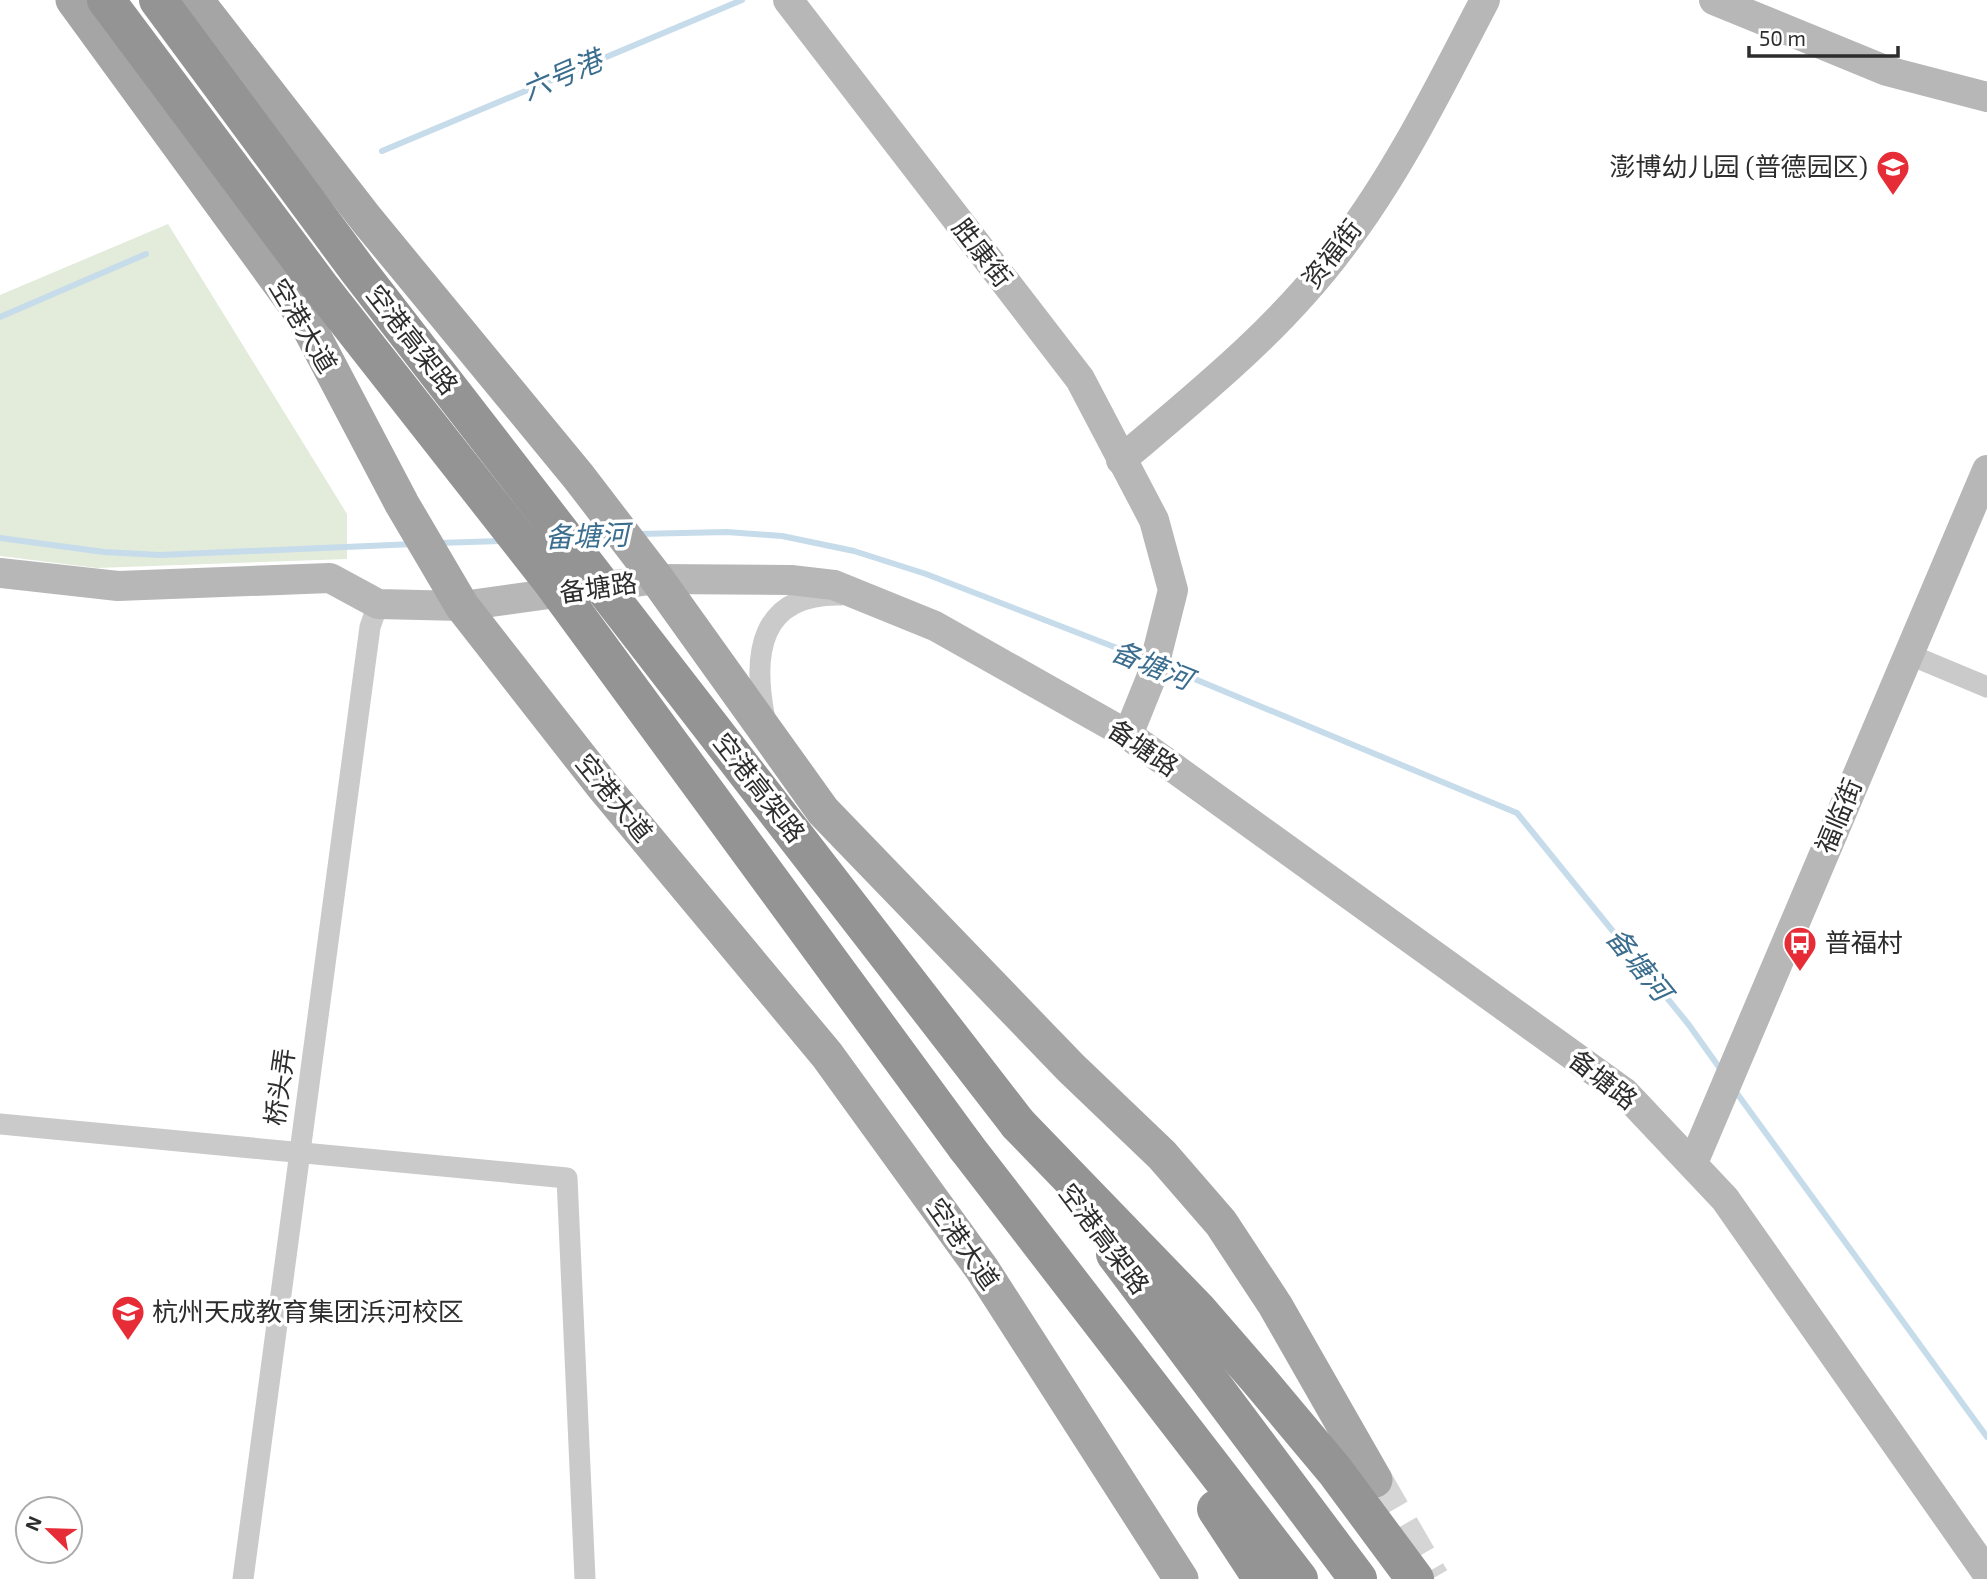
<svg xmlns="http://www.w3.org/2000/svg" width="1987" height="1579" font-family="'Exo 2','Noto Sans SC',sans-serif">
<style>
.green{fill:#e3ebda}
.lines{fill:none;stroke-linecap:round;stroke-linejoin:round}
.stream{stroke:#c6dceb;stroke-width:6}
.primary-tunnel{stroke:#d5d5d5;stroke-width:35;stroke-dasharray:35 18;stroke-linecap:butt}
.street{stroke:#cacaca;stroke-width:21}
.secondary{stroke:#b7b7b7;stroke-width:30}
.primary{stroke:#a5a5a5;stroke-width:35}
.highway{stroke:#949494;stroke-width:38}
.highway-bridge{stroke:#949494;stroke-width:38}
.labels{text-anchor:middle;stroke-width:7;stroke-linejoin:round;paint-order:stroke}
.poi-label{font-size:26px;fill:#2d2d2d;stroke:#fff;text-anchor:start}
.street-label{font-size:26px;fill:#2d2d2d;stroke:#fff}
.water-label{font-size:28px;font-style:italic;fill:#3b6d8f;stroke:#fff}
</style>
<rect width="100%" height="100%" fill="#fff"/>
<path class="green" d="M 168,224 L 347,514 L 347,559 L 97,568 L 0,556 L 0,295 Z"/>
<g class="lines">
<g class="stream">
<path d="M 382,151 L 742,0"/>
<path d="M 0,317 L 146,254"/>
<path d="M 638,534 L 727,532 L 782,536 L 854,551 L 926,574 L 1148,660"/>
<path d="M 582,537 L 609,535"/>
<path d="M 0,538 L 104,552 L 160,555 L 414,544"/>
<path d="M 438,543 L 501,541"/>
<path d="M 1161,665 L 1517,813 L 1689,1025 L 1721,1070"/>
<path d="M 1733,1088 L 1987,1437"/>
</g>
<path class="primary-tunnel" d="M 1375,1480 L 1432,1579"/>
<g class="street">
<path d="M 1908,654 L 1987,687"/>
<path d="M 765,719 C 752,654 759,593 841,595"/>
<path d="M 0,1124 L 567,1178 L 585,1579"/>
<path d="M 243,1579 L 370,627 L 378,604"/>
</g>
<g class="secondary">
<path d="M 788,0 L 1080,379 L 1154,520 L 1173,590 L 1151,678 L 1128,735"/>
<path d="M 1714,0 L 1887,71 L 1987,97"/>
<path d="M 1121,460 C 1199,394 1279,330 1341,247 C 1399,171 1441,84 1485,0"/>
<path d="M 0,573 L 118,586 L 330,578 L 378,604 L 462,606 L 657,579 L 791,580 L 834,585 L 935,626 L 1128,735 L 1625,1093 L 1725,1199 L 1987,1573"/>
<path d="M 1693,1163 L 1987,470"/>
</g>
<g class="primary">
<path d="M 73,0 L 302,314 L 402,504 L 462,606 L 602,785 L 827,1055 L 982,1269 L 1181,1579"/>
<path d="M 196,0 L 367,220 L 578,476 L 657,579 L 823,811 L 1071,1068 L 1162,1155 L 1221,1223 L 1275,1305 L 1375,1480"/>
</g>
<g class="highway">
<path d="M 1018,1124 L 1198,1310 L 1258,1379 L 1335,1471 L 1415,1579"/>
<path d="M 966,1147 L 1299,1579"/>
<path d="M 1115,1254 L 1358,1579"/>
<path d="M 1216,1509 L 1262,1579"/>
</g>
<g class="highway-bridge">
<path d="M 106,0 L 322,289 L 552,582 L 966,1147"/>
<path d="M 158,0 L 357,269 L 1018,1124"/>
</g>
</g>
<defs>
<symbol id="school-pin" viewBox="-11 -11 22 30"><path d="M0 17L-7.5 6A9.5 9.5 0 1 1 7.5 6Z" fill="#e62d37" stroke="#fff"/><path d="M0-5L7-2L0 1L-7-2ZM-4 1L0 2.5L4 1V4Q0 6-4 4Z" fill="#fff"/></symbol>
<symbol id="bus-pin" viewBox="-11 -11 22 30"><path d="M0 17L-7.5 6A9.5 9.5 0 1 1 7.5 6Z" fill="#e62d37" stroke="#fff"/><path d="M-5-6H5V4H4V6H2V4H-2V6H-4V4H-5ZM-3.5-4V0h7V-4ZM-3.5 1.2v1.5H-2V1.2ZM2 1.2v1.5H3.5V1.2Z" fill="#fff"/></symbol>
</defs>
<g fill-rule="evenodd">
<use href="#school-pin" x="1874" y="148" width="38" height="52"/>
<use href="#bus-pin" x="1781" y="924" width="38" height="52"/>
<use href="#school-pin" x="109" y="1293" width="38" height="52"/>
</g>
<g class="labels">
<g class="poi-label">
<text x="1868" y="176" text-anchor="end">澎博幼儿园 (普德园区)</text>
<text x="1825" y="952">普福村</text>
<text x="152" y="1321">杭州天成教育集团浜河校区</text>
</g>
<g class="street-label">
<text transform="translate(982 253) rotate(52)" y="9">胜康街</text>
<text transform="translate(1332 254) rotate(-52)" y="9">资福街</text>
<text transform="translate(303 326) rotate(59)" y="9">空港大道</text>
<text transform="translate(412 340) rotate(52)" y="9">空港高架路</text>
<text transform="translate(598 588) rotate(-8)" y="9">备塘路</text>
<text transform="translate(1143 748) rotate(34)" y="9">备塘路</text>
<text transform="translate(759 788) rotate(52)" y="9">空港高架路</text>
<text transform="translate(614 798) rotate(51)" y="9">空港大道</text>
<text transform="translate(1839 816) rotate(-67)" y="9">福临街</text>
<text transform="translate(1603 1080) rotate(38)" y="9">备塘路</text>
<text transform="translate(280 1087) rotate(-82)" y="9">桥头弄</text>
<text transform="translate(1104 1239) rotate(53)" y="9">空港高架路</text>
<text transform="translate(963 1244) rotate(55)" y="9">空港大道</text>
</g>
<g class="water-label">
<text transform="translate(562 75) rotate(-23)" y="10">六号港</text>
<text transform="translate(587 536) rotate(-2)" y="10">备塘河</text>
<text transform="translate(1152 665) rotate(22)" y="10">备塘河</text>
<text transform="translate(1639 964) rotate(51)" y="10">备塘河</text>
</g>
</g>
<g transform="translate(49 1530) rotate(293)"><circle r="33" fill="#ffffff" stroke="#ababab" stroke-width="2"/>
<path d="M0-5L12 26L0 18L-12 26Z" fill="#e62d37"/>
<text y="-10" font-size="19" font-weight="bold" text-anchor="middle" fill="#2d2d2d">N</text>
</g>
<path d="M1749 46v10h149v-10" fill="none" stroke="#2d2d2d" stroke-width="3.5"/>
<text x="1759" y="46" font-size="21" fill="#2d2d2d" stroke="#ffffff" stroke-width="5" paint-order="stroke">50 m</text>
</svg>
